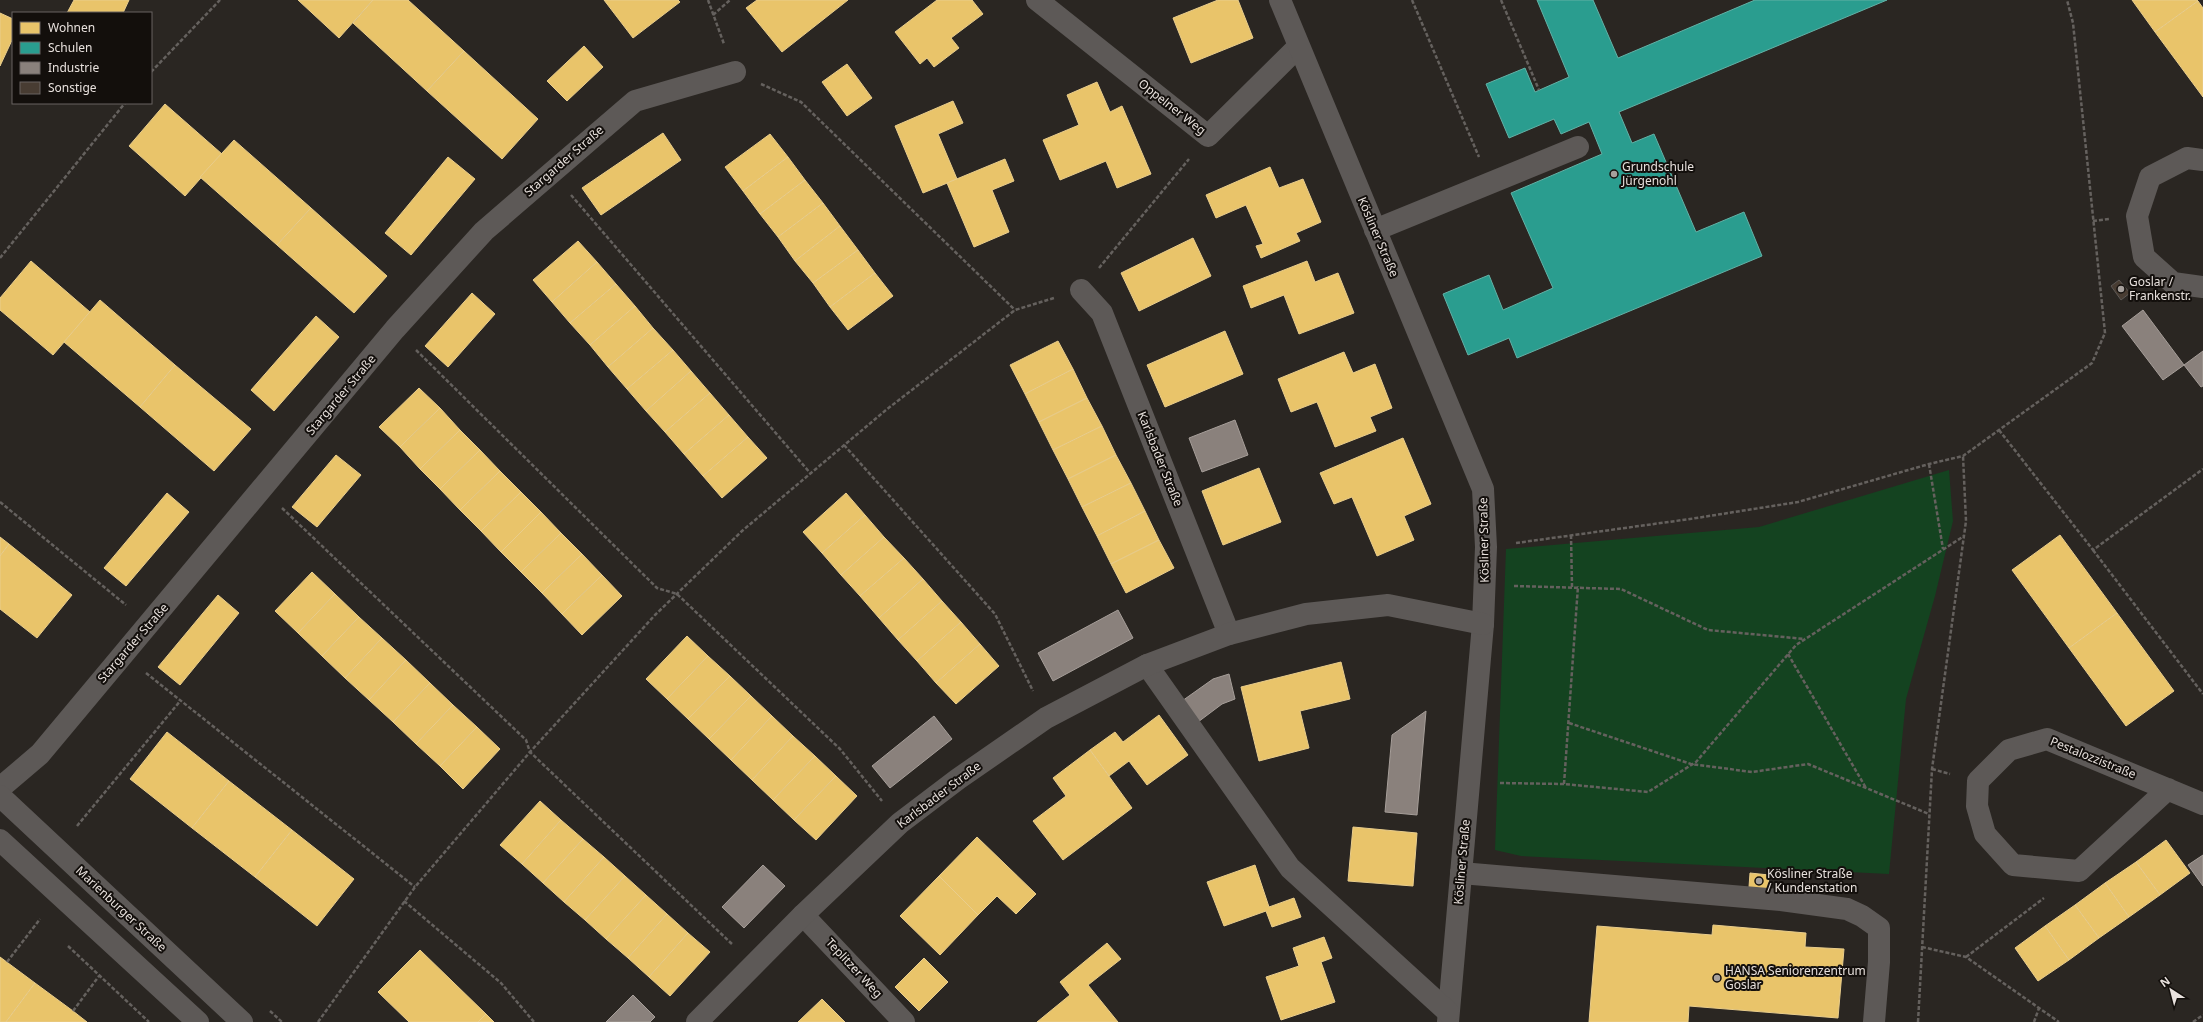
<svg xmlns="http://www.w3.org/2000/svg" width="2203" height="1022" font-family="'Noto Sans',sans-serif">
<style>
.green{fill:#144320}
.homes{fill:#e9c46a;stroke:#e9cd8c}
.schools{fill:#2a9d8f;stroke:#63b1a6}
.industry{fill:#8a817c;stroke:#a69e99}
.building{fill:#483c32;stroke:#5c5855}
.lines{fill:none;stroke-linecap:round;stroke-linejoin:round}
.path{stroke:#65615e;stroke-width:2.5;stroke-dasharray:4 2;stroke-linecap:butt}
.minor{stroke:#5d5957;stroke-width:22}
.poi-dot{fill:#a6a09c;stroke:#130f0c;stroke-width:1.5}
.labels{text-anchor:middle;stroke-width:4;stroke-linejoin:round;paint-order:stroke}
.street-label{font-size:12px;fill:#e8e1dd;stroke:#130f0c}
.poi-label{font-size:12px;fill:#e8e1dd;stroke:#130f0c;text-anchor:start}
</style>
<rect width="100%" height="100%" fill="#2a2622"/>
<path class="green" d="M 1949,470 L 1953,521 L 1935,596 L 1906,699 L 1889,874 L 1521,856 L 1495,850 L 1506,549 L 1759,527 Z"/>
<g class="homes">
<path d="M 74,0 L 129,0 L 123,13 L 67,13 Z"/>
<path d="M 298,0 L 373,0 L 339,38 Z"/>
<path d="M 373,0 L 408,0 L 464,51 L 427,91 L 353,23 Z"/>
<path d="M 604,0 L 678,0 L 680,2 L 633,38 Z"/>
<path d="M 757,0 L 848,0 L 782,52 L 746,8 Z"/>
<path d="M 937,0 L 972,0 L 983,14 L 951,38 L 959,48 L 934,67 L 927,58 L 920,64 L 895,32 Z"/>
<path d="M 1218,0 L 1238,0 L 1253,38 L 1191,63 L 1173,18 Z"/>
<path d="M 2132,0 L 2197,0 L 2198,1 L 2155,32 Z"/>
<path d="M 2198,1 L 2203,8 L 2203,97 L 2155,32 Z"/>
<path d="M 0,13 L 13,19 L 13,38 L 0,66 Z"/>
<path d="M 584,46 L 603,67 L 567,101 L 547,81 Z"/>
<path d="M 464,51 L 538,119 L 502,159 L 427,91 Z"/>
<path d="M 847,64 L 872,98 L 847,116 L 822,82 Z"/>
<path d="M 1097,82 L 1110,112 L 1122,106 L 1151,174 L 1117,188 L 1106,161 L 1060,180 L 1043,140 L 1079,125 L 1067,95 Z"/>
<path d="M 953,101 L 963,123 L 938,134 L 957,179 L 923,193 L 895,126 Z"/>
<path d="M 165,104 L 222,154 L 185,196 L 129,146 Z"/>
<path d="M 663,133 L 681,160 L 601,215 L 582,188 Z"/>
<path d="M 770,134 L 788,157 L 743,191 L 725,167 Z"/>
<path d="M 234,140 L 311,208 L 277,245 L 200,177 Z"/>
<path d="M 448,157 L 475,179 L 411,255 L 385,233 Z"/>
<path d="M 788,157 L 805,180 L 760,214 L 743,191 Z"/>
<path d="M 1005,159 L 1014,181 L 992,190 L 1009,232 L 974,247 L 947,183 Z"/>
<path d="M 1270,167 L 1279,188 L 1303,179 L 1321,222 L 1296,233 L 1300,241 L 1261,258 L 1256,246 L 1263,244 L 1246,205 L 1216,218 L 1206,195 Z"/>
<path d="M 805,180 L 823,203 L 778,237 L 760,214 Z"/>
<path d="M 823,203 L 840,226 L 795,261 L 778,237 Z"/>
<path d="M 311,208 L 387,276 L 354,313 L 277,245 Z"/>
<path d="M 840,226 L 858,250 L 813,283 L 795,261 Z"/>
<path d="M 1193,238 L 1211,276 L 1139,311 L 1121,273 Z"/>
<path d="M 578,241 L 597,262 L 552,302 L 533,280 Z"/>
<path d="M 858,250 L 875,273 L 830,307 L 813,283 Z"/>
<path d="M 31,261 L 90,312 L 53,355 L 0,310 L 0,298 Z"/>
<path d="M 1307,261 L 1315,282 L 1338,273 L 1354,313 L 1299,334 L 1284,295 L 1251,308 L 1243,286 Z"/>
<path d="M 597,262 L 616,284 L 570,323 L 552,302 Z"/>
<path d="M 875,273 L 893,296 L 848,330 L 830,307 Z"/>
<path d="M 616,284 L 635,306 L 590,345 L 570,323 Z"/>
<path d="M 472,293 L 495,314 L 448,367 L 425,346 Z"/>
<path d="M 100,300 L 175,365 L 140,407 L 64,342 Z"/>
<path d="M 635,306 L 653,328 L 608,367 L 590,345 Z"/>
<path d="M 316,316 L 339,337 L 274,411 L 251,390 Z"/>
<path d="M 653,328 L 673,350 L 627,389 L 608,367 Z"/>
<path d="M 1225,331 L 1243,374 L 1165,407 L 1147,365 Z"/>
<path d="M 1058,341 L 1073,369 L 1025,394 L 1010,365 Z"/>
<path d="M 673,350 L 691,371 L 646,411 L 627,389 Z"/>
<path d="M 1344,352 L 1353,373 L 1375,364 L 1392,408 L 1370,417 L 1376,431 L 1335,447 L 1317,402 L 1291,412 L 1278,379 Z"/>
<path d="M 175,365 L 251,429 L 214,471 L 140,407 Z"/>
<path d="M 1073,369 L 1087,398 L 1039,422 L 1025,394 Z"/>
<path d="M 691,371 L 710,393 L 665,432 L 646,411 Z"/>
<path d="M 419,388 L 440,408 L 400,447 L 379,427 Z"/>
<path d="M 710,393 L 729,415 L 684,454 L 665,432 Z"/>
<path d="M 1087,398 L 1102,426 L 1053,450 L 1039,422 Z"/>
<path d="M 440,408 L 460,430 L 420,469 L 400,447 Z"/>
<path d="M 729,415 L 748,437 L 703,476 L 684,454 Z"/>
<path d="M 1102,426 L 1116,455 L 1068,479 L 1053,450 Z"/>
<path d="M 460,430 L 480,450 L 440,489 L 420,469 Z"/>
<path d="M 748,437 L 767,458 L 722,498 L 703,476 Z"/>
<path d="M 1403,438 L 1431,504 L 1404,516 L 1414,540 L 1377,556 L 1352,497 L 1334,504 L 1320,473 Z"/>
<path d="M 480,450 L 500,471 L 460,510 L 440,489 Z"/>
<path d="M 336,455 L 361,475 L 317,527 L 292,507 Z"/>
<path d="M 1116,455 L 1131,483 L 1082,507 L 1068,479 Z"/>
<path d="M 1259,468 L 1281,522 L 1223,545 L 1202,491 Z"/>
<path d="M 500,471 L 521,492 L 481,531 L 460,510 Z"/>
<path d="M 1131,483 L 1145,511 L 1097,536 L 1082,507 Z"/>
<path d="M 521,492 L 541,512 L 501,552 L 481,531 Z"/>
<path d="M 167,493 L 189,512 L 126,586 L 104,568 Z"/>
<path d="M 846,493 L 865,515 L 822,553 L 803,532 Z"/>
<path d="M 1145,511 L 1159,540 L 1111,564 L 1097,536 Z"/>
<path d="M 541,512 L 561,533 L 521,572 L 501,552 Z"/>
<path d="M 865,515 L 884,537 L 841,575 L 822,553 Z"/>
<path d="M 561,533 L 582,554 L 542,593 L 521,572 Z"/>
<path d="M 2060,535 L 2117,613 L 2069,648 L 2012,570 Z"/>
<path d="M 0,537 L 9,544 L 0,556 Z"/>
<path d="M 884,537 L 904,558 L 860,596 L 841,575 Z"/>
<path d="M 1159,540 L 1174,568 L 1126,593 L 1111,564 Z"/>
<path d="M 9,544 L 72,595 L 37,638 L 0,609 L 0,556 Z"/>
<path d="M 582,554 L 602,575 L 562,614 L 542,593 Z"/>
<path d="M 904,558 L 923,579 L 879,618 L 860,596 Z"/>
<path d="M 312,572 L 335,594 L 298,633 L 275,611 Z"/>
<path d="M 602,575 L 622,596 L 582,635 L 562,614 Z"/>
<path d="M 923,579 L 942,601 L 898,640 L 879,618 Z"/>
<path d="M 335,594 L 359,617 L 322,656 L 298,633 Z"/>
<path d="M 218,595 L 239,613 L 180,685 L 158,667 Z"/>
<path d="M 942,601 L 961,622 L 917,661 L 898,640 Z"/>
<path d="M 2117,613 L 2174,691 L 2126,726 L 2069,648 Z"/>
<path d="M 359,617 L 382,638 L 345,678 L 322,656 Z"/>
<path d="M 961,622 L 980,644 L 936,683 L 917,661 Z"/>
<path d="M 687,636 L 708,656 L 667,699 L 646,679 Z"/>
<path d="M 382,638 L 406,660 L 369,700 L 345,678 Z"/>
<path d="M 980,644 L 999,666 L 956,704 L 936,683 Z"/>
<path d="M 708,656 L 730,676 L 688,719 L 667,699 Z"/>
<path d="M 406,660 L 430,683 L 393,722 L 369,700 Z"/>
<path d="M 1341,662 L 1350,699 L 1300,711 L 1309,748 L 1259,761 L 1241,687 Z"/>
<path d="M 730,676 L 751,696 L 709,739 L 688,719 Z"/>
<path d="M 430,683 L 453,705 L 416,744 L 393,722 Z"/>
<path d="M 751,696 L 772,716 L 731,760 L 709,739 Z"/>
<path d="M 453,705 L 477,727 L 440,766 L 416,744 Z"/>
<path d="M 1159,715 L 1188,755 L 1147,785 L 1129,761 L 1109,776 L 1090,750 L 1115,732 L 1123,742 Z"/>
<path d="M 772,716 L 793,736 L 752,780 L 731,760 Z"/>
<path d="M 477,727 L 500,749 L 463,789 L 440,766 Z"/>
<path d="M 167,732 L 229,781 L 192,828 L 130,779 Z"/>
<path d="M 793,736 L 815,756 L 773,800 L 752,780 Z"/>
<path d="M 1090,750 L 1132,808 L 1063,860 L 1033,821 L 1066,796 L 1053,778 Z"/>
<path d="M 815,756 L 836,776 L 794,820 L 773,800 Z"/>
<path d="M 836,776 L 857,796 L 816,840 L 794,820 Z"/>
<path d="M 229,781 L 292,830 L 255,877 L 192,828 Z"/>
<path d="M 540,801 L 561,820 L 522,864 L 500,845 Z"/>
<path d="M 561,820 L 583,839 L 543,883 L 522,864 Z"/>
<path d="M 1353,827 L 1417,833 L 1413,886 L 1348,881 Z"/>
<path d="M 292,830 L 354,879 L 317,926 L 255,877 Z"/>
<path d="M 977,837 L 1036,894 L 1016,914 L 997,896 L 978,915 L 939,876 Z"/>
<path d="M 583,839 L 604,857 L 564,902 L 543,883 Z"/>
<path d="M 2166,840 L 2190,873 L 2160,895 L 2136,862 Z"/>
<path d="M 604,857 L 625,876 L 585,920 L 564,902 Z"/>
<path d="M 2136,862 L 2160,895 L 2129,917 L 2105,883 Z"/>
<path d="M 1255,865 L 1269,907 L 1294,898 L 1301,917 L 1272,927 L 1266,911 L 1224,926 L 1207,882 Z"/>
<path d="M 1750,873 L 1769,875 L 1768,889 L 1749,887 Z"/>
<path d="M 625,876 L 646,895 L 606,939 L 585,920 Z"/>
<path d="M 939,876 L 978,915 L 940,955 L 900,916 Z"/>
<path d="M 2105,883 L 2129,917 L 2099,938 L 2075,905 Z"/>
<path d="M 646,895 L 667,914 L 628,958 L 606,939 Z"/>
<path d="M 2075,905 L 2099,938 L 2069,960 L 2045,926 Z"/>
<path d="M 667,914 L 688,933 L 649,977 L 628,958 Z"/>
<path d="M 1713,925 L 1806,933 L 1805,947 L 1844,949 L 1838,1018 L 1689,1006 L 1688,1022 L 1589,1022 L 1597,926 L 1712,935 Z"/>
<path d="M 2045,926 L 2069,960 L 2038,981 L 2015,948 Z"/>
<path d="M 688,933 L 710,952 L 670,996 L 649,977 Z"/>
<path d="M 1324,937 L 1332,958 L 1321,962 L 1335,1002 L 1281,1020 L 1266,977 L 1299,966 L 1293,948 Z"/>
<path d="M 1107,943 L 1121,959 L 1088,985 L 1118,1022 L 1037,1022 L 1070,995 L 1060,982 Z"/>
<path d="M 420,950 L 486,1014 L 478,1022 L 409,1022 L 378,992 Z"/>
<path d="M 0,957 L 35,983 L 6,1022 L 0,1022 Z"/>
<path d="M 924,958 L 948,982 L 919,1011 L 895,987 Z"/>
<path d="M 35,983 L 73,1011 L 87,1022 L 6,1022 Z"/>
<path d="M 822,999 L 845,1022 L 798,1022 Z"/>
<path d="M 486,1014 L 494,1022 L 478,1022 Z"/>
</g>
<path class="schools" d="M 1537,0 L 1593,0 L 1618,58 L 1755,0 L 1887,0 L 1619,112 L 1632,143 L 1654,134 L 1696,232 L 1744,212 L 1762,256 L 1517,358 L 1509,338 L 1468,355 L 1443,294 L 1489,275 L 1503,310 L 1553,288 L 1511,193 L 1602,154 L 1589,122 L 1561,134 L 1554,119 L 1509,138 L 1486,84 L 1525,68 L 1535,92 L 1569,77 Z"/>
<g class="industry">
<path d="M 2143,310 L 2184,365 L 2163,380 L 2122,326 Z"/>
<path d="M 2203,351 L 2203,386 L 2201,387 L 2184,365 Z"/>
<path d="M 1235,420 L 1248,455 L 1202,472 L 1189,438 Z"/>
<path d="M 1118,610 L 1133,638 L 1053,681 L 1038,653 Z"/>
<path d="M 1229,674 L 1235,699 L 1222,704 L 1198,722 L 1182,701 L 1213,679 Z"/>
<path d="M 1426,711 L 1417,815 L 1385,812 L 1392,735 Z"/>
<path d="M 934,716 L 952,739 L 890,788 L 872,766 Z"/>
<path d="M 2203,855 L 2203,886 L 2188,865 Z"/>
<path d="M 763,865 L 785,886 L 744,928 L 722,907 Z"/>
<path d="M 633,995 L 655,1017 L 650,1022 L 606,1022 Z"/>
</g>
<path class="building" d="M 2119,280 L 2130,293 L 2121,300 L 2111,286 Z"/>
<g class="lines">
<g class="path">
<path d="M 708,0 L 724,44"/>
<path d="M 1412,0 L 1479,157"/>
<path d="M 1501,0 L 1539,90"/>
<path d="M 713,15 L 730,0"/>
<path d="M 151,72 L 220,0"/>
<path d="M 761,84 L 801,102 L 1015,310"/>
<path d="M 571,195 L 811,474"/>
<path d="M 2093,221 L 2109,219"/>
<path d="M 0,258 L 125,103"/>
<path d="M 1099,268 L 1189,159"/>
<path d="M 416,350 L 657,588 L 677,594 L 840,749 L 882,801"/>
<path d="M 1999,430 L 2093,550 L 2203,469"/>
<path d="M 844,445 L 995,614 L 1033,691"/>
<path d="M 1929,464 L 1943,549"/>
<path d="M 0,502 L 126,605"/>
<path d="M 282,508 L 526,740 L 530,752 L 733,945"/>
<path d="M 1571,535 L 1572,587"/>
<path d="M 1516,543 L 1690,519 L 1798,502 L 1929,464 L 1963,456 L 2092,363 L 2105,333 L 2073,23 L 2067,0"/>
<path d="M 2093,550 L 2203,694"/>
<path d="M 1514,586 L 1621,589 L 1708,630 L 1805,639"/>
<path d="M 1788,654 L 1866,788"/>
<path d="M 146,673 L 415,887"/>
<path d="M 1569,723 L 1691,764 L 1752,772 L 1808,764 L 1929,814"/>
<path d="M 1932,769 L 1950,774"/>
<path d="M 1500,783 L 1564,784 L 1648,792 L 1696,762 L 1796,645 L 1964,536"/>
<path d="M 1564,784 L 1578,586"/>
<path d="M 77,826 L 181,700"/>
<path d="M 404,901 L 501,983 L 534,1022"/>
<path d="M 68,946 L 149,1022"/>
<path d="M 1922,947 L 1966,957 L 2059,1022"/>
<path d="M 1966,957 L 2044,898"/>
<path d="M 7,962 L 40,919"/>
<path d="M 73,1011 L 99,976"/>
<path d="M 270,1011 L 282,1022"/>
<path d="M 318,1022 L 415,887 L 530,752 L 655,615 L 742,531 L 886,410 L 1015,310 L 1054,298"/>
<path d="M 1918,1022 L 1932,769 L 1966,521 L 1963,456"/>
<path d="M 2034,1022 L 2039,1008"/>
<path d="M 2193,1022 L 2203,1015"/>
</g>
<g class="minor">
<path d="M 1037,0 L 1208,136 L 1298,47"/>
<path d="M 1280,0 L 1483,489 L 1486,547 L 1483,624 L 1448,1022"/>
<path d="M 2203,160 L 2187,158 L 2150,177 L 2137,216 L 2144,257 L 2173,283 L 2203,287"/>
<path d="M 1375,230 L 1578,147"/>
<path d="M 1081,290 L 1102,313 L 1229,634"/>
<path d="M 1147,665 L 1290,868 L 1448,1012"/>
<path d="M 0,788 L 40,754 L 395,329 L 484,231 L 635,101 L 735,72"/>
<path d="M 2168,789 L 2079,871 L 2013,865 L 1985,834 L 1977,806 L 1978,781 L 2009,750 L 2047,739 L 2203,804"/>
<path d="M 0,796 L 242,1022"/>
<path d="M 0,840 L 198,1022"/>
<path d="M 1461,873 L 1781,900 L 1847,909 L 1862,916 L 1879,928 L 1879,962 L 1874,1022"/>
<path d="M 803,915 L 904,1022"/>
<path d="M 697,1022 L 803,915 L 900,823 L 958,779 L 1046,718 L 1147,665 L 1229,634 L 1306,614 L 1388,605 L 1483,624"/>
</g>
</g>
<g class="poi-dot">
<circle cx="1614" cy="174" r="4"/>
<circle cx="2121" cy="289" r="4"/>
<circle cx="1759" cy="881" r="4"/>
<circle cx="1717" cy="978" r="4"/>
</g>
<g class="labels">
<g class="street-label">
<text transform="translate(1172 107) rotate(38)" y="4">Oppelner Weg</text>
<text transform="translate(564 161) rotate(-41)" y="4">Stargarder Straße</text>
<text transform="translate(1378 237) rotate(67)" y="4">Kösliner Straße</text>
<text transform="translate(341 395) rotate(-50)" y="4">Stargarder Straße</text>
<text transform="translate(1160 459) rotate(68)" y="4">Karlsbader Straße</text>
<text transform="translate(1484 540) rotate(-91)" y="4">Kösliner Straße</text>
<text transform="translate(133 643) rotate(-49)" y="4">Stargarder Straße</text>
<text transform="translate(2093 758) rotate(22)" y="4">Pestalozzistraße</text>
<text transform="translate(939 795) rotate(-37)" y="4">Karlsbader Straße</text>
<text transform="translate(1462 862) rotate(-85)" y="4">Kösliner Straße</text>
<text transform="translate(121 909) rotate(43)" y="4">Marienburger Straße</text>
<text transform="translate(854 968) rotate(47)" y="4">Teplitzer Weg</text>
</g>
<g class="poi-label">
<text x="1622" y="171">Grundschule<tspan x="1622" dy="14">Jürgenohl</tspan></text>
<text x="2129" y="286">Goslar /<tspan x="2129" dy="14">Frankenstr.</tspan></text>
<text x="1767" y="878">Kösliner Straße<tspan x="1767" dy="14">/ Kundenstation</tspan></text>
<text x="1725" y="975">HANSA Seniorenzentrum<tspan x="1725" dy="14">Goslar</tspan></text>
</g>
</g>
<rect x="12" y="12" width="140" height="92" fill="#130f0c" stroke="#686360"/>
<rect x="20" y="22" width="20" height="12" fill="#e9c46a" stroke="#686360"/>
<text x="48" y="32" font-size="12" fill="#e8e1dd">Wohnen</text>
<rect x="20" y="42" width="20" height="12" fill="#2a9d8f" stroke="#686360"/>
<text x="48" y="52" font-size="12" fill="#e8e1dd">Schulen</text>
<rect x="20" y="62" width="20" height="12" fill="#8a817c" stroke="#686360"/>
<text x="48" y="72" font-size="12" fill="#e8e1dd">Industrie</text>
<rect x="20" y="82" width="20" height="12" fill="#483c32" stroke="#686360"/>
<text x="48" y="92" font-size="12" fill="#e8e1dd">Sonstige</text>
<g transform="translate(2171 990) rotate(324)" stroke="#130f0c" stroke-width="3" paint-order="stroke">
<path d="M0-3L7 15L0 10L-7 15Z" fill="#e8e1dd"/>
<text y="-6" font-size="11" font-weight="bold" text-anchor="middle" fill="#e8e1dd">N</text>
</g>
</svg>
